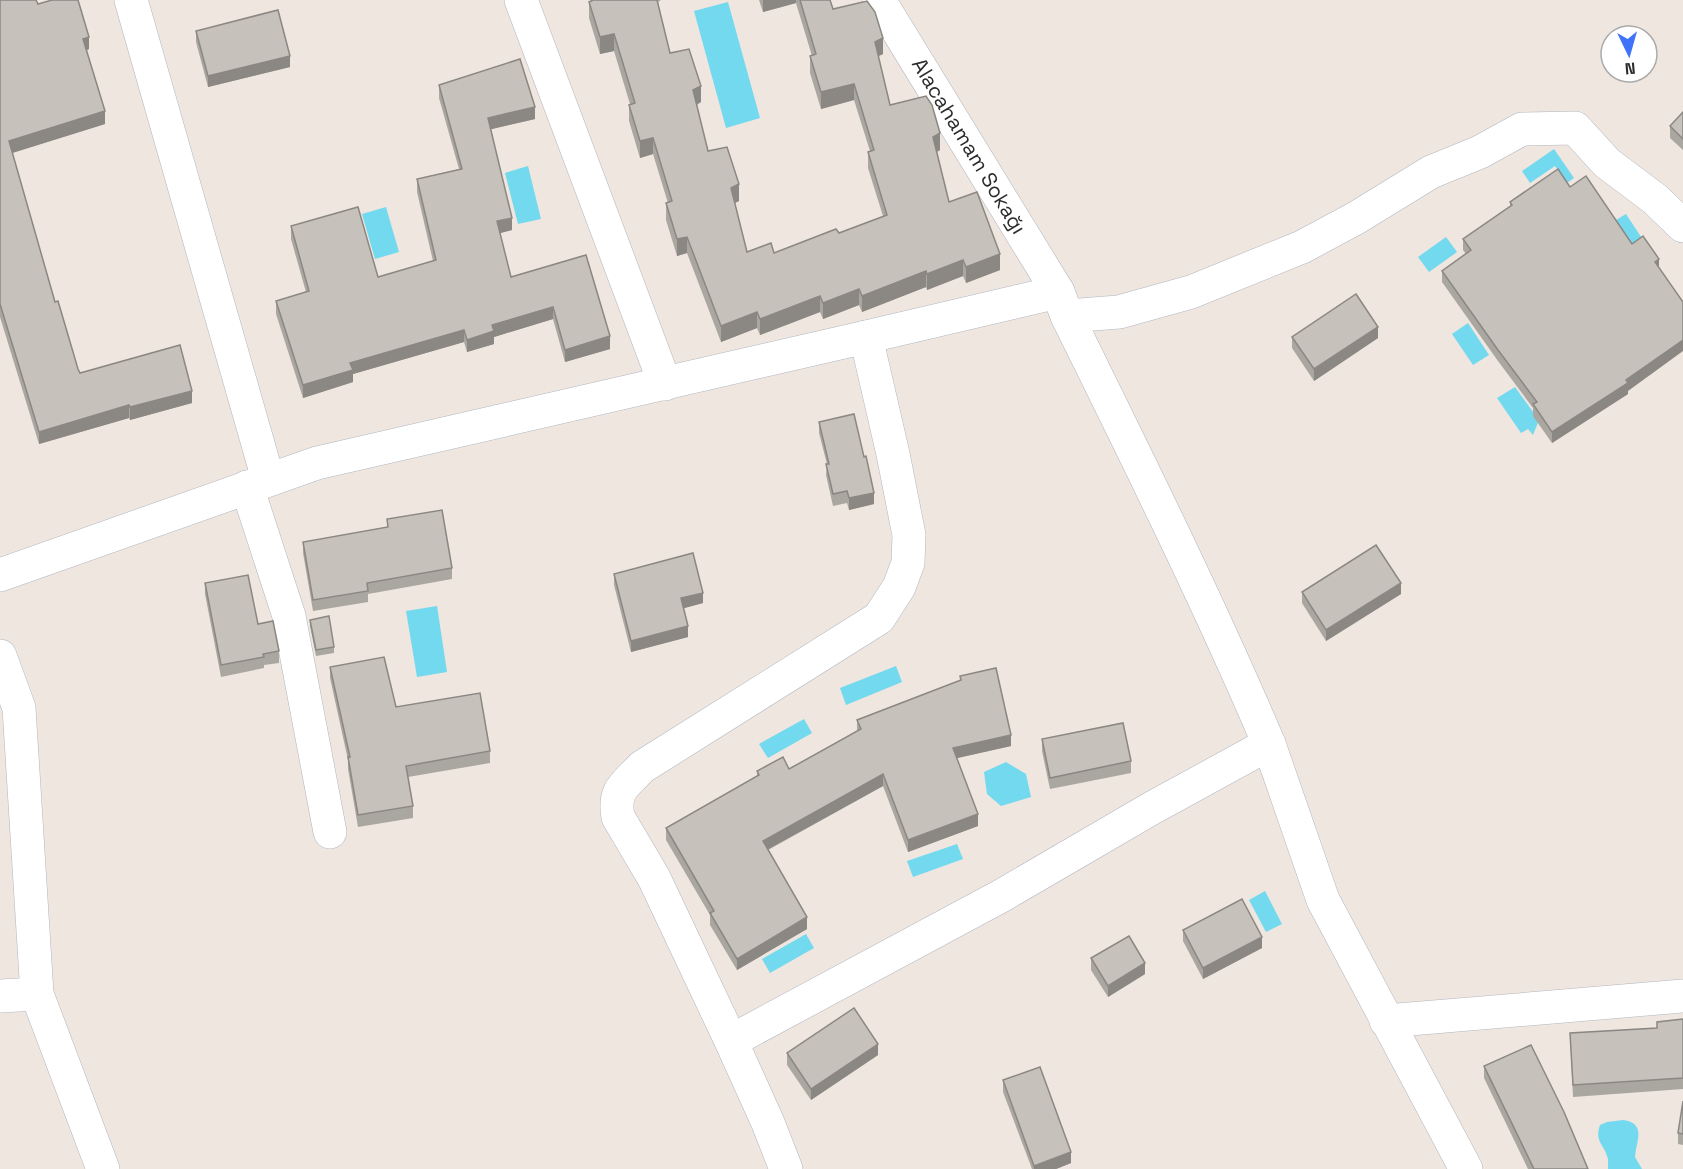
<svg xmlns="http://www.w3.org/2000/svg" width="1683" height="1169" font-family="'Space Grotesk',sans-serif">
<style>
.water{fill:#73d9ef}
.lines{fill:none;stroke-linecap:round;stroke-linejoin:round}
.minor-casing{stroke:#b2b6c0;stroke-width:34}
.minor{stroke:#fff;stroke-width:33}
.wall{fill:#aaa6a0}
.shaded-wall{fill:#8b8782}
.building{fill:#c6c1ba;stroke:#8b8782;stroke-width:1.5}
.labels{text-anchor:middle;stroke-width:4.5;stroke-linejoin:round;paint-order:stroke}
.street-label{font-size:21px;fill:#2c2c2c;stroke:#fff}
</style>
<rect width="100%" height="100%" fill="#eee6df"/>
<g class="water">
<path d="M 728,2 L 760,118 L 726,128 L 694,11 Z"/>
<path d="M 1554,149 L 1574,178 L 1567,183 L 1555,166 L 1530,183 L 1522,171 Z"/>
<path d="M 528,166 L 541,219 L 518,224 L 505,173 Z"/>
<path d="M 386,207 L 399,252 L 375,259 L 362,214 Z"/>
<path d="M 1626,214 L 1645,243 L 1632,250 L 1604,227 Z"/>
<path d="M 1446,237 L 1457,252 L 1429,272 L 1418,257 Z"/>
<path d="M 1468,323 L 1489,355 L 1473,365 L 1452,334 Z"/>
<path d="M 1515,387 L 1539,420 L 1533,435 L 1528,429 L 1521,433 L 1497,398 Z"/>
<path d="M 437,606 L 447,672 L 417,677 L 406,611 Z"/>
<path d="M 896,666 L 902,682 L 846,705 L 840,688 Z"/>
<path d="M 804,719 L 812,733 L 768,758 L 759,744 Z"/>
<path d="M 1006,762 L 1026,774 L 1031,797 L 1001,806 L 987,794 L 984,772 Z"/>
<path d="M 957,844 L 963,859 L 913,877 L 907,861 Z"/>
<path d="M 1265,891 L 1282,924 L 1266,932 L 1249,900 Z"/>
<path d="M 806,934 L 814,948 L 770,973 L 762,959 Z"/>
<path d="M 1623,1120 C 1647,1123 1636,1142 1635,1157 L 1642,1169 L 1608,1169 C 1608,1168 1608,1159 1608,1159 C 1605,1145 1594,1142 1600,1125 L 1607,1122 Z"/>
</g>
<g class="lines">
<defs>
<g id="minor">
<path d="M 131,0 L 268,479"/>
<path d="M 521,0 L 665,384"/>
<path d="M 1067,316 L 1119,312 L 1191,292 L 1302,247 L 1356,218 L 1431,172 L 1480,152 L 1522,129 L 1575,128 L 1607,163 L 1655,199 L 1683,226"/>
<path d="M 247,487 L 289,616 L 330,832"/>
<path d="M 0,575 L 317,463 L 866,337 L 1058,292"/>
<path d="M 0,656 L 19,708 L 37,994 L 103,1169"/>
<path d="M 1269,744 L 1323,900 L 1466,1169"/>
<path d="M 0,996 L 37,994"/>
<path d="M 1386,1021 L 1683,996"/>
<path d="M 731,1041 L 1001,896 L 1152,808 L 1269,744 C 1207,599 1137,458 1067,316 L 1058,292 L 879,0"/>
<path d="M 786,1169 L 768,1123 L 731,1041 L 654,878 L 618,817 C 613,790 625,785 642,767 L 879,618 L 899,587 L 908,563 L 909,535 L 893,454 L 866,337"/>
</g>
</defs>
<use href="#minor" class="minor-casing"/>
<use href="#minor" class="minor"/>
</g>
<g class="wall">
<path d="M 0,0 L 38,4 L 89,49 L 86,50 L 105,124 L 12,153 L 55,302 L 78,369 L 80,373 L 192,403 L 130,420 L 129,418 L 39,444 L 0,317 Z"/>
<path d="M 591,0 L 661,0 L 658,2 L 670,53 L 701,102 L 697,105 L 708,151 L 739,201 L 734,203 L 747,252 L 774,253 L 839,233 L 883,216 L 868,168 L 868,152 L 870,151 L 854,100 L 821,109 L 810,73 L 810,56 L 812,56 L 796,3 L 763,12 L 759,0 L 830,0 L 833,9 L 883,54 L 878,56 L 890,105 L 940,150 L 937,152 L 949,202 L 1000,270 L 966,283 L 963,276 L 927,290 L 926,287 L 862,312 L 859,305 L 823,319 L 820,312 L 760,335 L 757,328 L 721,342 L 687,253 L 677,256 L 666,220 L 666,203 L 668,203 L 653,154 L 640,158 L 629,121 L 629,105 L 630,104 L 614,51 L 600,54 L 589,18 L 589,2 L 591,1 Z"/>
<path d="M 196,31 L 290,67 L 208,87 L 196,42 Z"/>
<path d="M 439,85 L 535,119 L 491,129 L 512,230 L 500,233 L 511,277 L 610,349 L 565,362 L 553,319 L 494,337 L 494,344 L 467,352 L 464,342 L 353,374 L 353,382 L 303,398 L 276,314 L 276,301 L 306,292 L 291,239 L 291,226 L 378,277 L 433,261 L 417,192 L 417,179 L 459,169 L 439,98 Z"/>
<path d="M 1683,112 L 1683,150 L 1670,138 L 1670,126 Z"/>
<path d="M 1510,202 L 1628,391 L 1628,394 L 1552,443 L 1533,416 L 1533,408 L 1498,361 L 1442,282 L 1442,271 L 1466,254 L 1463,250 L 1463,239 L 1510,206 Z"/>
<path d="M 1292,337 L 1378,338 L 1314,381 L 1292,348 Z"/>
<path d="M 819,422 L 874,504 L 849,510 L 847,503 L 833,506 L 826,475 L 827,464 L 819,433 Z"/>
<path d="M 387,519 L 452,568 L 452,579 L 368,594 L 368,602 L 313,611 L 303,553 L 303,542 L 387,527 Z"/>
<path d="M 614,574 L 703,603 L 684,608 L 688,637 L 631,652 L 614,585 Z"/>
<path d="M 205,583 L 258,624 L 279,651 L 279,663 L 264,665 L 264,668 L 221,677 L 205,594 Z"/>
<path d="M 1302,592 L 1401,594 L 1326,641 L 1302,603 Z"/>
<path d="M 310,620 L 334,647 L 334,653 L 316,656 L 310,626 Z"/>
<path d="M 330,667 L 396,707 L 490,751 L 490,763 L 408,777 L 413,806 L 413,818 L 358,827 L 348,769 L 348,760 L 330,678 Z"/>
<path d="M 960,676 L 1011,746 L 957,758 L 978,826 L 908,852 L 883,786 L 768,850 L 807,929 L 737,970 L 710,925 L 710,915 L 666,840 L 666,828 L 757,776 L 757,771 L 789,769 L 857,731 L 857,720 L 960,681 Z"/>
<path d="M 1042,739 L 1131,761 L 1131,773 L 1050,789 L 1042,751 Z"/>
<path d="M 1183,930 L 1262,948 L 1203,979 L 1183,941 Z"/>
<path d="M 1091,958 L 1145,974 L 1108,997 L 1091,970 Z"/>
<path d="M 1683,1019 L 1683,1089 L 1573,1097 L 1570,1033 L 1657,1028 L 1657,1022 Z"/>
<path d="M 787,1053 L 878,1055 L 811,1100 L 787,1065 Z"/>
<path d="M 1484,1066 L 1588,1169 L 1528,1169 L 1484,1078 Z"/>
<path d="M 1003,1080 L 1071,1163 L 1056,1169 L 1032,1169 L 1003,1092 Z"/>
<path d="M 1683,1101 L 1683,1145 L 1678,1144 L 1678,1133 Z"/>
</g>
<g class="shaded-wall">
<path d="M 763,0 L 796,0 L 796,3 L 763,12 Z"/>
<path d="M 614,34 L 614,51 L 600,54 L 600,37 Z"/>
<path d="M 89,37 L 89,49 L 83,52 L 83,39 Z"/>
<path d="M 883,38 L 883,54 L 875,58 L 875,42 Z"/>
<path d="M 290,56 L 290,67 L 208,87 L 208,76 Z"/>
<path d="M 854,84 L 854,100 L 821,109 L 821,92 Z"/>
<path d="M 701,86 L 701,102 L 693,106 L 693,90 Z"/>
<path d="M 535,107 L 535,119 L 488,130 L 488,118 Z"/>
<path d="M 105,111 L 105,124 L 9,154 L 9,141 Z"/>
<path d="M 940,133 L 940,150 L 933,154 L 933,137 Z"/>
<path d="M 653,138 L 653,154 L 640,158 L 640,141 Z"/>
<path d="M 739,184 L 739,201 L 731,205 L 731,188 Z"/>
<path d="M 512,218 L 512,230 L 497,234 L 497,221 Z"/>
<path d="M 687,237 L 687,253 L 677,256 L 677,239 Z"/>
<path d="M 1000,254 L 1000,270 L 966,283 L 966,267 Z"/>
<path d="M 1659,259 L 1659,270 L 1655,262 Z"/>
<path d="M 963,260 L 963,276 L 927,290 L 927,274 Z"/>
<path d="M 926,271 L 926,287 L 862,312 L 862,296 Z"/>
<path d="M 859,289 L 859,305 L 823,319 L 823,303 Z"/>
<path d="M 820,296 L 820,312 L 760,335 L 760,319 Z"/>
<path d="M 553,307 L 553,319 L 494,337 L 494,344 L 467,352 L 467,340 L 492,325 Z"/>
<path d="M 757,312 L 757,328 L 721,342 L 721,326 Z"/>
<path d="M 1378,327 L 1378,338 L 1314,381 L 1314,369 Z"/>
<path d="M 464,330 L 464,342 L 353,374 L 353,382 L 303,398 L 303,385 L 350,363 Z"/>
<path d="M 610,336 L 610,349 L 565,362 L 565,350 Z"/>
<path d="M 1683,340 L 1683,351 L 1628,391 L 1628,394 L 1552,443 L 1552,432 Z"/>
<path d="M 192,391 L 192,403 L 130,420 L 130,407 Z"/>
<path d="M 129,405 L 129,418 L 39,444 L 39,432 Z"/>
<path d="M 874,493 L 874,504 L 849,510 L 849,498 Z"/>
<path d="M 1401,583 L 1401,594 L 1326,641 L 1326,630 Z"/>
<path d="M 703,593 L 703,603 L 681,609 L 681,598 Z"/>
<path d="M 688,626 L 688,637 L 631,652 L 631,641 Z"/>
<path d="M 1011,735 L 1011,746 L 953,759 L 953,748 Z"/>
<path d="M 883,774 L 883,786 L 763,852 L 763,841 Z"/>
<path d="M 978,814 L 978,826 L 908,852 L 908,840 Z"/>
<path d="M 807,917 L 807,929 L 737,970 L 737,959 Z"/>
<path d="M 1262,937 L 1262,948 L 1203,979 L 1203,968 Z"/>
<path d="M 1145,963 L 1145,974 L 1108,997 L 1108,986 Z"/>
<path d="M 878,1044 L 878,1055 L 811,1100 L 811,1089 Z"/>
<path d="M 1071,1152 L 1071,1163 L 1056,1169 L 1034,1169 L 1034,1166 Z"/>
</g>
<g class="building">
<path d="M 0,0 L 36,0 L 38,4 L 52,0 L 78,0 L 89,37 L 83,39 L 105,111 L 9,141 L 55,302 L 58,301 L 78,369 L 80,373 L 180,345 L 192,391 L 130,407 L 129,405 L 39,432 L 0,304 Z"/>
<path d="M 593,0 L 657,0 L 670,53 L 689,49 L 701,86 L 693,90 L 708,151 L 727,147 L 739,184 L 731,188 L 747,252 L 771,243 L 774,253 L 836,229 L 839,233 L 887,215 L 868,152 L 874,150 L 854,84 L 821,92 L 810,56 L 816,54 L 800,0 L 830,0 L 833,9 L 867,1 L 875,12 L 883,38 L 875,42 L 890,105 L 926,96 L 932,105 L 940,133 L 933,137 L 949,202 L 977,192 L 1000,254 L 966,267 L 963,260 L 927,274 L 926,271 L 862,296 L 859,289 L 823,303 L 820,296 L 760,319 L 757,312 L 721,326 L 687,237 L 677,239 L 666,203 L 672,201 L 653,138 L 640,141 L 629,105 L 635,103 L 614,34 L 600,37 L 589,2 Z"/>
<path d="M 278,10 L 290,56 L 208,76 L 196,31 Z"/>
<path d="M 520,59 L 535,107 L 488,118 L 512,218 L 497,221 L 511,277 L 586,255 L 610,336 L 565,350 L 553,307 L 492,325 L 494,331 L 467,340 L 464,330 L 350,363 L 353,370 L 303,385 L 276,301 L 309,291 L 291,226 L 358,207 L 378,277 L 436,260 L 417,179 L 462,169 L 439,85 Z"/>
<path d="M 1683,112 L 1683,139 L 1670,126 Z"/>
<path d="M 1558,169 L 1570,187 L 1586,176 L 1632,244 L 1643,236 L 1659,259 L 1655,262 L 1683,302 L 1683,340 L 1626,380 L 1628,383 L 1552,432 L 1533,404 L 1537,402 L 1498,350 L 1442,271 L 1471,250 L 1463,239 L 1512,205 L 1510,202 Z"/>
<path d="M 1356,294 L 1378,327 L 1314,369 L 1292,337 Z"/>
<path d="M 854,414 L 864,457 L 866,456 L 874,493 L 849,498 L 847,491 L 833,494 L 826,464 L 829,464 L 819,422 Z"/>
<path d="M 442,510 L 452,568 L 367,583 L 368,591 L 313,600 L 303,542 L 388,527 L 387,519 Z"/>
<path d="M 1376,545 L 1401,583 L 1326,630 L 1302,592 Z"/>
<path d="M 693,553 L 703,593 L 681,598 L 688,626 L 631,641 L 614,574 Z"/>
<path d="M 248,575 L 258,624 L 273,621 L 279,651 L 263,654 L 264,657 L 221,665 L 205,583 Z"/>
<path d="M 329,616 L 334,647 L 316,650 L 310,620 Z"/>
<path d="M 384,657 L 396,707 L 480,693 L 490,751 L 406,766 L 413,806 L 358,815 L 348,757 L 350,757 L 330,667 Z"/>
<path d="M 996,668 L 1011,735 L 953,748 L 978,814 L 908,840 L 883,774 L 763,841 L 807,917 L 737,959 L 710,913 L 714,911 L 666,828 L 759,775 L 757,771 L 783,757 L 789,769 L 861,729 L 857,720 L 961,680 L 960,676 Z"/>
<path d="M 1123,723 L 1131,761 L 1050,778 L 1042,739 Z"/>
<path d="M 1242,899 L 1262,937 L 1203,968 L 1183,930 Z"/>
<path d="M 1129,936 L 1145,963 L 1108,986 L 1091,958 Z"/>
<path d="M 854,1008 L 878,1044 L 811,1089 L 787,1053 Z"/>
<path d="M 1683,1019 L 1683,1078 L 1573,1085 L 1570,1033 L 1657,1028 L 1657,1022 Z"/>
<path d="M 1531,1045 L 1564,1112 L 1588,1169 L 1534,1169 L 1484,1066 Z"/>
<path d="M 1040,1067 L 1071,1152 L 1034,1166 L 1003,1080 Z"/>
<path d="M 1683,1101 L 1683,1134 L 1678,1133 Z"/>
</g>
<g class="labels">
<g class="street-label">
<text transform="translate(969 146) rotate(59)" y="7">Alacahamam Sokağı</text>
</g>
</g>
<g transform="translate(1629 54) rotate(175)"><circle r="28" fill="#ffffff" stroke="#ababab" stroke-width="1.5"/>
<path d="M0-4.5L10 22L0 15L-10 22Z" fill="#4072fa"/>
<text y="-9" font-size="16" font-weight="bold" text-anchor="middle" fill="#2c2c2c">N</text>
</g>
</svg>
